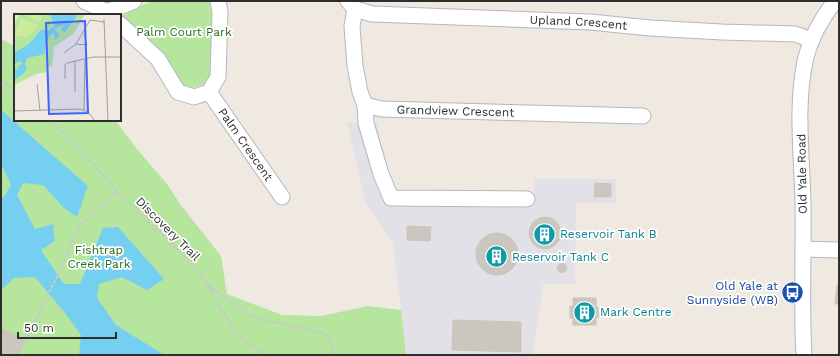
<svg xmlns="http://www.w3.org/2000/svg" width="840" height="356" font-family="'Work Sans',sans-serif">
<style>
.industrial{fill:#e3e1e8}
.green{fill:#b6e59e}
.water{fill:#75cff0}
.building{fill:#cbc7bf;stroke:#cbc5ba}
.lines{fill:none;stroke-linecap:round;stroke-linejoin:round}
.minor-casing{stroke:#b4b7c1;stroke-width:17}
.path{stroke:#c9c9c9;stroke-width:2.5;stroke-dasharray:3 2;stroke-linecap:butt}
.minor{stroke:#fff;stroke-width:15}
.labels{text-anchor:middle;stroke-width:3.5;stroke-linejoin:round;paint-order:stroke}
.street-label{font-size:12px;fill:#2e2e2e;stroke:#fff}
.park-label{font-size:12px;fill:#2c6e1b;stroke:#fff}
.culture-label{font-size:12px;fill:#0d838f;stroke:#fff;text-anchor:start}
.transit-label{font-size:12px;fill:#164399;stroke:#fff;text-anchor:end}
.inset-road{fill:none;stroke:#a29e99;stroke-width:1}
.view{fill:#4264fb;fill-opacity:0.15;stroke:#4264fb;stroke-width:2}
.inset-edge{fill:none;stroke:#2e2e2e;stroke-width:2}
</style>
<rect width="100%" height="100%" fill="#efe9e1"/>
<path class="industrial" d="M 347,122 L 377,123 L 388,203 L 533,203 L 535,179 L 616,179 L 616,203 L 576,203 L 575,284 L 543,284 L 533,355 L 406,355 L 393,243 L 366,204 Z"/>
<g class="green">
<path d="M 152,1 L 214,1 L 212,72 L 204,84 L 192,88 L 183,85 L 124,19 L 122,16 L 124,14 Z"/>
<path d="M 1,39 L 15,46 L 15,120 L 115,120 L 137,149 L 167,184 L 180,204 L 221,256 L 227,294 L 282,315 L 321,316 L 368,306 L 401,310 L 406,355 L 1,355 Z"/>
</g>
<path class="water" d="M 1,110 L 88,186 L 77,217 L 64,208 L 43,185 L 23,183 L 17,195 L 35,229 L 53,224 L 55,241 L 41,250 L 64,284 L 80,284 L 103,228 L 118,227 L 164,279 L 147,290 L 122,277 L 99,284 L 97,298 L 116,325 L 164,355 L 79,355 L 81,335 L 65,313 L 35,277 L 14,278 L 1,290 L 1,197 L 4,197 L 11,185 L 3,168 L 1,168 Z"/>
<g class="building">
<path d="M 595,183 L 611,184 L 611,197 L 594,197 Z"/>
<circle cx="545" cy="233" r="16"/>
<path d="M 407,226 L 431,227 L 430,241 L 407,240 Z"/>
<circle cx="497" cy="254" r="21"/>
<circle cx="562" cy="268" r="4.5"/>
<path d="M 837,285 L 839,285 L 839,304 L 835,304 Z"/>
<path d="M 573,298 L 596,298 L 596,307 L 598,307 L 599,317 L 596,317 L 596,325 L 573,325 L 573,318 L 570,318 L 570,306 L 573,306 Z"/>
<path d="M 453,320 L 521,322 L 521,352 L 452,350 Z"/>
<path d="M 3,329 L 25,341 L 18,355 L 1,355 L 1,333 Z"/>
</g>
<g class="lines">
<defs>
<g id="minor">
<path d="M 84,1 L 107,12 L 110,15"/>
<path id="s1" d="M 348,1 L 355,9 L 372,14 L 590,22 L 650,28 L 722,32 L 795,34 L 812,40"/>
<path d="M 355,9 L 352,26 L 355,66 L 360,92 L 365,105 L 366,123 L 381,174 L 391,198 L 527,199"/>
<path d="M 107,12 L 134,1"/>
<path d="M 120,24 L 158,59 L 178,92 L 194,97 L 209,92 L 218,77 L 220,12 L 218,1"/>
<path id="s2" d="M 209,92 L 282,197"/>
<path id="s3" d="M 365,105 L 382,109 L 643,116"/>
<path d="M 803,249 L 839,250"/>
<path d="M 804,355 C 801,304 804,253 803,203 C 802,155 795,104 806,57 C 811,37 822,18 835,1"/>
</g>
</defs>
<use href="#minor" class="minor-casing"/>
<g class="path">
<path d="M 1,80 L 15,90"/>
<path d="M 51,120 L 99,170 L 117,192 L 189,260 L 207,284 L 236,334 L 265,355"/>
<path d="M 208,285 L 246,313 L 264,320 L 325,333 L 336,355"/>
<path d="M 19,355 L 62,266 L 79,226 L 117,192"/>
</g>
<use href="#minor" class="minor"/>
</g>
<defs>
<symbol id="building-disc" viewBox="-11 -11 22 22"><circle r="9.5" fill="#0f9aa8" stroke="#fff"/><path d="M-4-6H4V6H1V3H-1V6H-4ZM-2.5-4.3h1.7v1.8h-1.7ZM.8-4.3h1.7v1.8H.8ZM-2.5-1h1.7V.8h-1.7ZM.8-1h1.7V.8H.8Z" fill="#fff"/></symbol>
<symbol id="bus-disc" viewBox="-11 -11 22 22"><circle r="9.5" fill="#1a4fb4" stroke="#fff"/><path d="M-5-6H5V4H4V6H2V4H-2V6H-4V4H-5ZM-3.5-4V0h7V-4ZM-3.5 1.2v1.5H-2V1.2ZM2 1.2v1.5H3.5V1.2Z" fill="#fff"/></symbol>
</defs>
<g fill-rule="evenodd">
<use href="#building-disc" x="532" y="222" width="25" height="25"/>
<use href="#building-disc" x="484" y="244" width="25" height="25"/>
<use href="#bus-disc" x="780" y="280" width="25" height="25"/>
<use href="#building-disc" x="572" y="300" width="25" height="25"/>
</g>
<g class="labels">
<g class="street-label">
<text dy="4" stroke="none"><textPath href="#s1" startOffset="235">Upland Crescent</textPath></text>
<text dy="4" stroke="none"><textPath href="#s3" startOffset="91">Grandview Crescent</textPath></text>
<text dy="4" stroke="none"><textPath href="#s2" startOffset="64">Palm Crescent</textPath></text>
<text transform="translate(802 174) rotate(-91)" y="4">Old Yale Road</text>
<text transform="translate(168 229) rotate(45)" y="4">Discovery Trail</text>
</g>
<g class="park-label">
<text x="184" y="36">Palm Court Park</text>
<text x="99" y="254">Fishtrap<tspan x="99" dy="14">Creek Park</tspan></text>
</g>
<g class="culture-label">
<text x="560" y="238">Reservoir Tank B</text>
<text x="512" y="261">Reservoir Tank C</text>
<text x="600" y="316">Mark Centre</text>
</g>
<g class="transit-label">
<text x="778" y="290">Old Yale at<tspan x="778" dy="14">Sunnyside (WB)</tspan></text>
</g>
</g>
<g transform="translate(14 14)">
<rect width="107" height="107" fill="#efe9e1"/>
<path d="M 5,0 L 71,0 L 60,19 L 40,33 L 38,52 L 33,53 L 33,58 L 22,60 L 0,71 L 0,12 Z" fill="#b6e59e"/>
<path d="M 9,0 L 29,0 L 26,8 ZM 7,4 L 25,11 L 14,23 L 0,22 Z" fill="#c9ec9a"/>
<path d="M 64,0 L 51,18 L 47,16 L 50,10 L 40,15 L 46,21 L 41,26 L 40,19 L 36,21 L 32,28 L 31,40 L 13,44 L 11,50 L 13,54 L 10,59 L 0,66 L 0,56 L 5,55 L 3,53 L 8,50 L 7,47 L 0,50 L 0,39 L 15,30 L 28,15 L 34,17 L 41,12 L 36,1 Z" fill="#75cff0"/>
<path class="inset-road" d="M 90,5 L 94,107M 62,30 L 73,31 L 70,19M 50,39 L 62,30 L 76,6 L 90,8M 51,65 L 51,51 L 53,49 L 79,43 L 107,43M 23,70 L 26,97M 61,78 L 61,47M 70,96 L 71,46M 0,97 L 66,95 L 74,98 L 81,107"/>
<path class="view" d="M 71,7 L 74,99 L 35,100 L 32,9 Z"/>
<rect width="107" height="107" class="inset-edge"/>
</g>
<rect width="840" height="356" fill="none" stroke="#2e2e2e" stroke-width="4"/>
<path d="M18 332v6h98v-6" fill="none" stroke="#2e2e2e" stroke-width="2"/>
<text x="24" y="332" font-size="12" fill="#2e2e2e" stroke="#ffffff" stroke-width="3" paint-order="stroke">50 m</text>
</svg>
